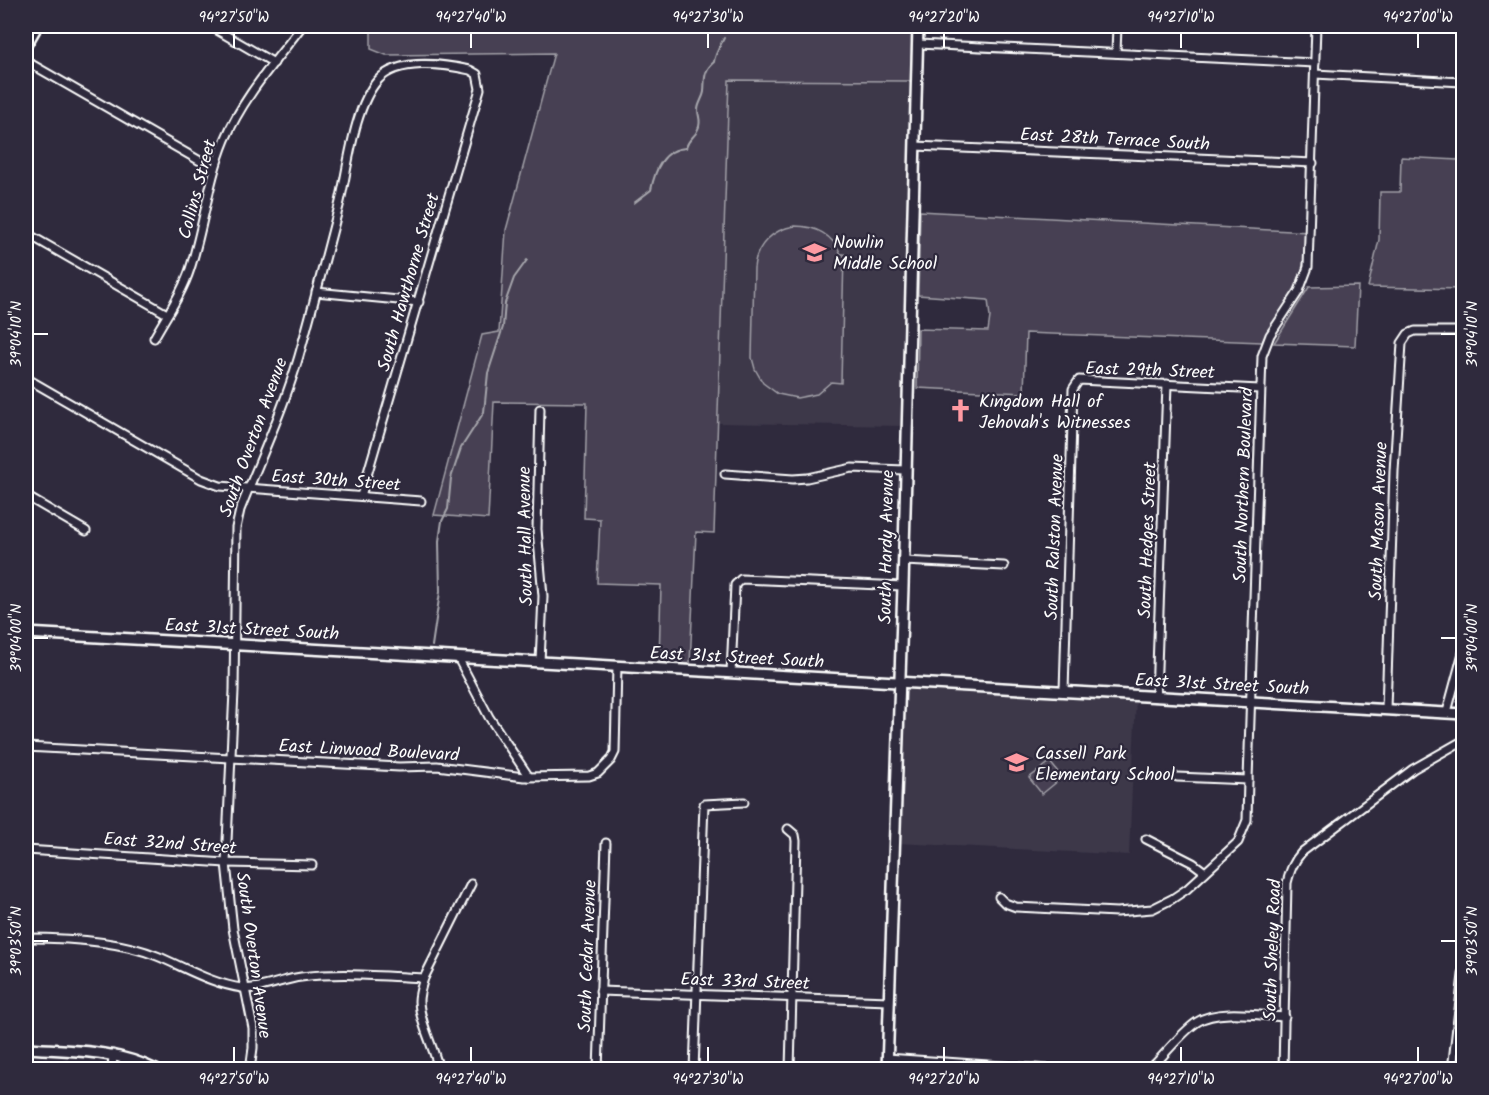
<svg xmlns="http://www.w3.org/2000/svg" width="1489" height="1095" font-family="Kalam,sans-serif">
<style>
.built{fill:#3c3749}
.green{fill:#464152;stroke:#a2a0a8;stroke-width:1.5}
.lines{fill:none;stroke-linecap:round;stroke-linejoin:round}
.stream{stroke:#a7a6ad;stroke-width:2}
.minor-casing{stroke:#fff;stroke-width:11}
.tertiary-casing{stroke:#fff;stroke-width:14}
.minor{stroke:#2f2a3d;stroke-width:7}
.tertiary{stroke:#2f2a3d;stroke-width:9}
.ticks{fill:none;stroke:#fff;stroke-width:2}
.labels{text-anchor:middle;stroke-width:4.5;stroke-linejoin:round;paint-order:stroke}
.street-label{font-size:18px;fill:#fff;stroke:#2f2a3d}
.poi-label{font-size:18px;fill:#fff;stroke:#2f2a3d;text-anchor:start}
.neatline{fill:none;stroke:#fff;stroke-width:2}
.ticks-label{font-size:15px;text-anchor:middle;fill:#fff}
</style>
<rect width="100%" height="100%" fill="#2f2a3d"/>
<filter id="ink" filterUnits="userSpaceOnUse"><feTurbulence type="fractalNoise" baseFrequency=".0167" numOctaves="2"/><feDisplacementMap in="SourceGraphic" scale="12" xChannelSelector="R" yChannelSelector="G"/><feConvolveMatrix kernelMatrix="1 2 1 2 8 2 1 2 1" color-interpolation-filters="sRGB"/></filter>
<g filter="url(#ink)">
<g class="built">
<path d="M 729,79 L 912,81 L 901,426 L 717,423 Z"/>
<path d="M 907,687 L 1136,699 L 1129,855 L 897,843 L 905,696 L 903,690 Z"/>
</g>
<g class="green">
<path d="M 371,26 L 914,26 L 912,81 L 729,80 L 714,533 L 696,532 L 690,664 L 659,662 L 661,585 L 597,583 L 600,519 L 584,518 L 587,403 L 494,402 L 488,519 L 434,515 L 482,335 L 499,332 L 506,230 L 554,53 L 386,55 L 371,49 Z"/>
<path d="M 1463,126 L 1463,289 L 1368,287 L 1379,240 L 1380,192 L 1400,192 L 1401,157 L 1458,160 Z"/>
<path d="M 920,211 L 1308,232 C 1306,251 1304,269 1296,286 C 1287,306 1272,323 1262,342 L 1026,333 L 1024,393 L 917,388 L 918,329 L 988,331 L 990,317 L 988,300 L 918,295 Z"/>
<path d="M 795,226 C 816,226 832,235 841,254 L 844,254 L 841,383 L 831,382 L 817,394 L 797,398 L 778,394 L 763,383 L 755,369 L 752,358 L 754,268 C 756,245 773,229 795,226 Z"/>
<path d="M 1358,286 L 1355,346 L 1274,343 L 1309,287 Z"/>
<path d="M 1050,762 L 1058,772 L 1058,781 L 1042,794 L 1029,778 Z"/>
</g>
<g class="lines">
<g class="stream">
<path d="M 726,32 L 729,26"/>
<path d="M 634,203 L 651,190 C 655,170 663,149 686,148 C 689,137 695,138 698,129 C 702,121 698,117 698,110 C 698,104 703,98 704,92 C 705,79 703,71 714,62 C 714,56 721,44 724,38"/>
<path d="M 432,646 L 440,592 L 439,541 L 442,521 L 448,509 L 451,478 L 461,448 L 484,412 L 488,373 L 503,327 L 505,303 L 514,278 L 527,260"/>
</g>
<defs>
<g id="minor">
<path d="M 210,26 L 274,63"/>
<path d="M 918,44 L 1315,63"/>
<path d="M 1116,53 L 1117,26"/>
<path d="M 26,61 L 214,169"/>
<path d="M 1315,74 L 1462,82 L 1464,59"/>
<path d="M 915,146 L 1313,163"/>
<path d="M 26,233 L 167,314"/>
<path d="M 316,292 L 419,302"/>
<path d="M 154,338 C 166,316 182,294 190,269 C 204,226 208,181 225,140 C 243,97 275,62 302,26"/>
<path d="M 26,378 L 201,479 L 220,486 L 421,501"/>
<path d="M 540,409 L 537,529 L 543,596 L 540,662"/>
<path d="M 725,474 L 793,479 L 807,478 L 852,468 L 905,470"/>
<path d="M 26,496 L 86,531"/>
<path d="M 904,561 L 1004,566"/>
<path d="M 458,658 L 489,717 L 529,777"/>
<path d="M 731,673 L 735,585 L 741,579 L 903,586"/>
<path d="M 1064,691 L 1073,389 L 1079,380 L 1260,389"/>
<path d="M 1156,696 L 1167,384"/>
<path d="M 1386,709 L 1394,471 L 1402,343 L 1408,334 L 1415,331 L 1464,331"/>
<path d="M 1447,712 L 1464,649"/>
<path d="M 26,747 L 399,767 L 437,766 L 524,777 L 589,776 L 598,773 L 611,760 L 615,752 L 617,666"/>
<path d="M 1177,777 L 1248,780"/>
<path d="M 788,829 L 795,835 L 796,841 L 790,1070"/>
<path d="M 1146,839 L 1193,863 L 1205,872"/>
<path d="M 26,850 L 226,863 L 312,865"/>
<path d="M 999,897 L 1005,903 L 1016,907 L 1117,912 L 1152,909 L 1172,899 L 1187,889 L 1238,842 L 1247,820 L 1248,780 L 1262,356 L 1270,335 L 1299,291 L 1308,267 L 1316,26"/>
<path d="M 26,938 C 65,938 121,941 157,956 C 184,967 212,984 242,988 C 258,991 283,979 301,977 C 342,972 383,976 424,978"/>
<path d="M 600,991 L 889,1001"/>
<path d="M 887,1058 L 1063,1070"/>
<path d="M 112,1070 L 113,1054"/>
<path d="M 250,1070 L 253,1048 L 253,1028 L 233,929 L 226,863 L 234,691 L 236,528 L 240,510 C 260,459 284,408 299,356 C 313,306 326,256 339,206 C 348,170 353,108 378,80 C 398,58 443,64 470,70 L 477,74 L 480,89 L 361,496"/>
<path d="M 439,1070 C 434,1047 420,1024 419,1001 C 419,993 422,985 424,978 L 471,884"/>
<path d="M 598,1070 L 606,843"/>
<path d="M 694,1070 L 704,804 L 744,802"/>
<path d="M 1146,1070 L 1154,1065 C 1168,1051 1181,1033 1197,1022 C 1217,1008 1261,1016 1285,1017"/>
<path d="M 1283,1070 L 1287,883 C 1290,871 1293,862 1302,852 L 1413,769 L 1464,740"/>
<path d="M 1452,1070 L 1464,966"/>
</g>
<g id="tertiary">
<path d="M 26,45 L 37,26"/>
<path d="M 26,633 L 1464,714"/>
<path d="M 26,1048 C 71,1051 114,1049 156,1070"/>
<path d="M 887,1070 L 903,586 L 918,26"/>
</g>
</defs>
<use href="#minor" class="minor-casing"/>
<use href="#tertiary" class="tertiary-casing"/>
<use href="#minor" class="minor"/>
<use href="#tertiary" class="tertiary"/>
</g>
</g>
<path class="ticks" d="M 234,33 L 234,48M 471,33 L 471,48M 708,33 L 708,48M 944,33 L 944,48M 1181,33 L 1181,48M 1418,33 L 1418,48M 33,334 L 48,334M 1441,334 L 1456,334M 33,638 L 48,638M 1441,638 L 1456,638M 33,941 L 48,941M 1441,941 L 1456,941M 234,1047 L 234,1062M 471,1047 L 471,1062M 708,1047 L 708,1062M 944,1047 L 944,1062M 1181,1047 L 1181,1062M 1418,1047 L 1418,1062"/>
<defs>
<symbol id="school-bare" viewBox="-9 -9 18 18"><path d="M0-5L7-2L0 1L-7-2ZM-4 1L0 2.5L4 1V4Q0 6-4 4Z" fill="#ff9aa2" stroke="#2f2a3d" stroke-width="2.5" paint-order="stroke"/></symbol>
<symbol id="church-bare" viewBox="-9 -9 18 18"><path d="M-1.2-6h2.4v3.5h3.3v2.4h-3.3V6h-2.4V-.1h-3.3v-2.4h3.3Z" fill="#ff9aa2" stroke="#2f2a3d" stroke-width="2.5" paint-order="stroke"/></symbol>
</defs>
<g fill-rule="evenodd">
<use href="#school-bare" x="798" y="236" width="33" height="33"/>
<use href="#church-bare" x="944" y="394" width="33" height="33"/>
<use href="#school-bare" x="1000" y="746" width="33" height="33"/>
</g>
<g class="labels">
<g class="street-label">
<text transform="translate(1115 139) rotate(3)" y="6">East 28th Terrace South</text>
<text transform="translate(197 189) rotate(-75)" y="6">Collins Street</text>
<text transform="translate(408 282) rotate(-74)" y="6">South Hawthorne Street</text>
<text transform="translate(1150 370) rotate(2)" y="6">East 29th Street</text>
<text transform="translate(253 437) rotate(-70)" y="6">South Overton Avenue</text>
<text transform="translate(336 480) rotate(4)" y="6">East 30th Street</text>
<text transform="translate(1243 485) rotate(-88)" y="6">South Northern Boulevard</text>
<text transform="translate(1378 521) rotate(-88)" y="6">South Mason Avenue</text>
<text transform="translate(525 536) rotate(-91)" y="6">South Hall Avenue</text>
<text transform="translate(1054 537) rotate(-88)" y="6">South Ralston Avenue</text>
<text transform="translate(1147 540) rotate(-88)" y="6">South Hedges Street</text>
<text transform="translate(886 547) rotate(-89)" y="6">South Hardy Avenue</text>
<text transform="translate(252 629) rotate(3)" y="6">East 31st Street South</text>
<text transform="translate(737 657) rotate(3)" y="6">East 31st Street South</text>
<text transform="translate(1222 684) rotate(3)" y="6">East 31st Street South</text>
<text transform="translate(369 750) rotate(3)" y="6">East Linwood Boulevard</text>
<text transform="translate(170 843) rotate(4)" y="6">East 32nd Street</text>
<text transform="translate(1272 950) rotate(-88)" y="6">South Sheley Road</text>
<text transform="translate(254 955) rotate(82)" y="6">South Overton Avenue</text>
<text transform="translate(587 956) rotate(-88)" y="6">South Cedar Avenue</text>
<text transform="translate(745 981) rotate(2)" y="6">East 33rd Street</text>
</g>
<g class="poi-label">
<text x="833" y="248">Nowlin<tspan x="833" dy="21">Middle School</tspan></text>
<text x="979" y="407">Kingdom Hall of<tspan x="979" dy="21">Jehovah's Witnesses</tspan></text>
<text x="1035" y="759">Cassell Park<tspan x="1035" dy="21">Elementary School</tspan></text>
</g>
</g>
<rect width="1489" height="1095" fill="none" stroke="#2f2a3d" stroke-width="66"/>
<rect x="33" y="33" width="1423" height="1029" class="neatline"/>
<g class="ticks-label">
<text x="234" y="22">94°27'50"W</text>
<text x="471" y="22">94°27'40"W</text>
<text x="708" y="22">94°27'30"W</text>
<text x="944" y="22">94°27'20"W</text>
<text x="1181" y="22">94°27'10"W</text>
<text x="1418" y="22">94°27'00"W</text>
<text transform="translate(16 334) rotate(-90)" y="5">39°04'10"N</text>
<text transform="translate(1472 334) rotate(-90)" y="5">39°04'10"N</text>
<text transform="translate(16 638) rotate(-90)" y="5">39°04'00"N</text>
<text transform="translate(1472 638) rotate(-90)" y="5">39°04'00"N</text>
<text transform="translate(16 941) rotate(-90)" y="5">39°03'50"N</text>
<text transform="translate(1472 941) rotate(-90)" y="5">39°03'50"N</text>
<text x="234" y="1084">94°27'50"W</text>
<text x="471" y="1084">94°27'40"W</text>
<text x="708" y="1084">94°27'30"W</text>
<text x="944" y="1084">94°27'20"W</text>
<text x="1181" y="1084">94°27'10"W</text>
<text x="1418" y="1084">94°27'00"W</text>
</g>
</svg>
